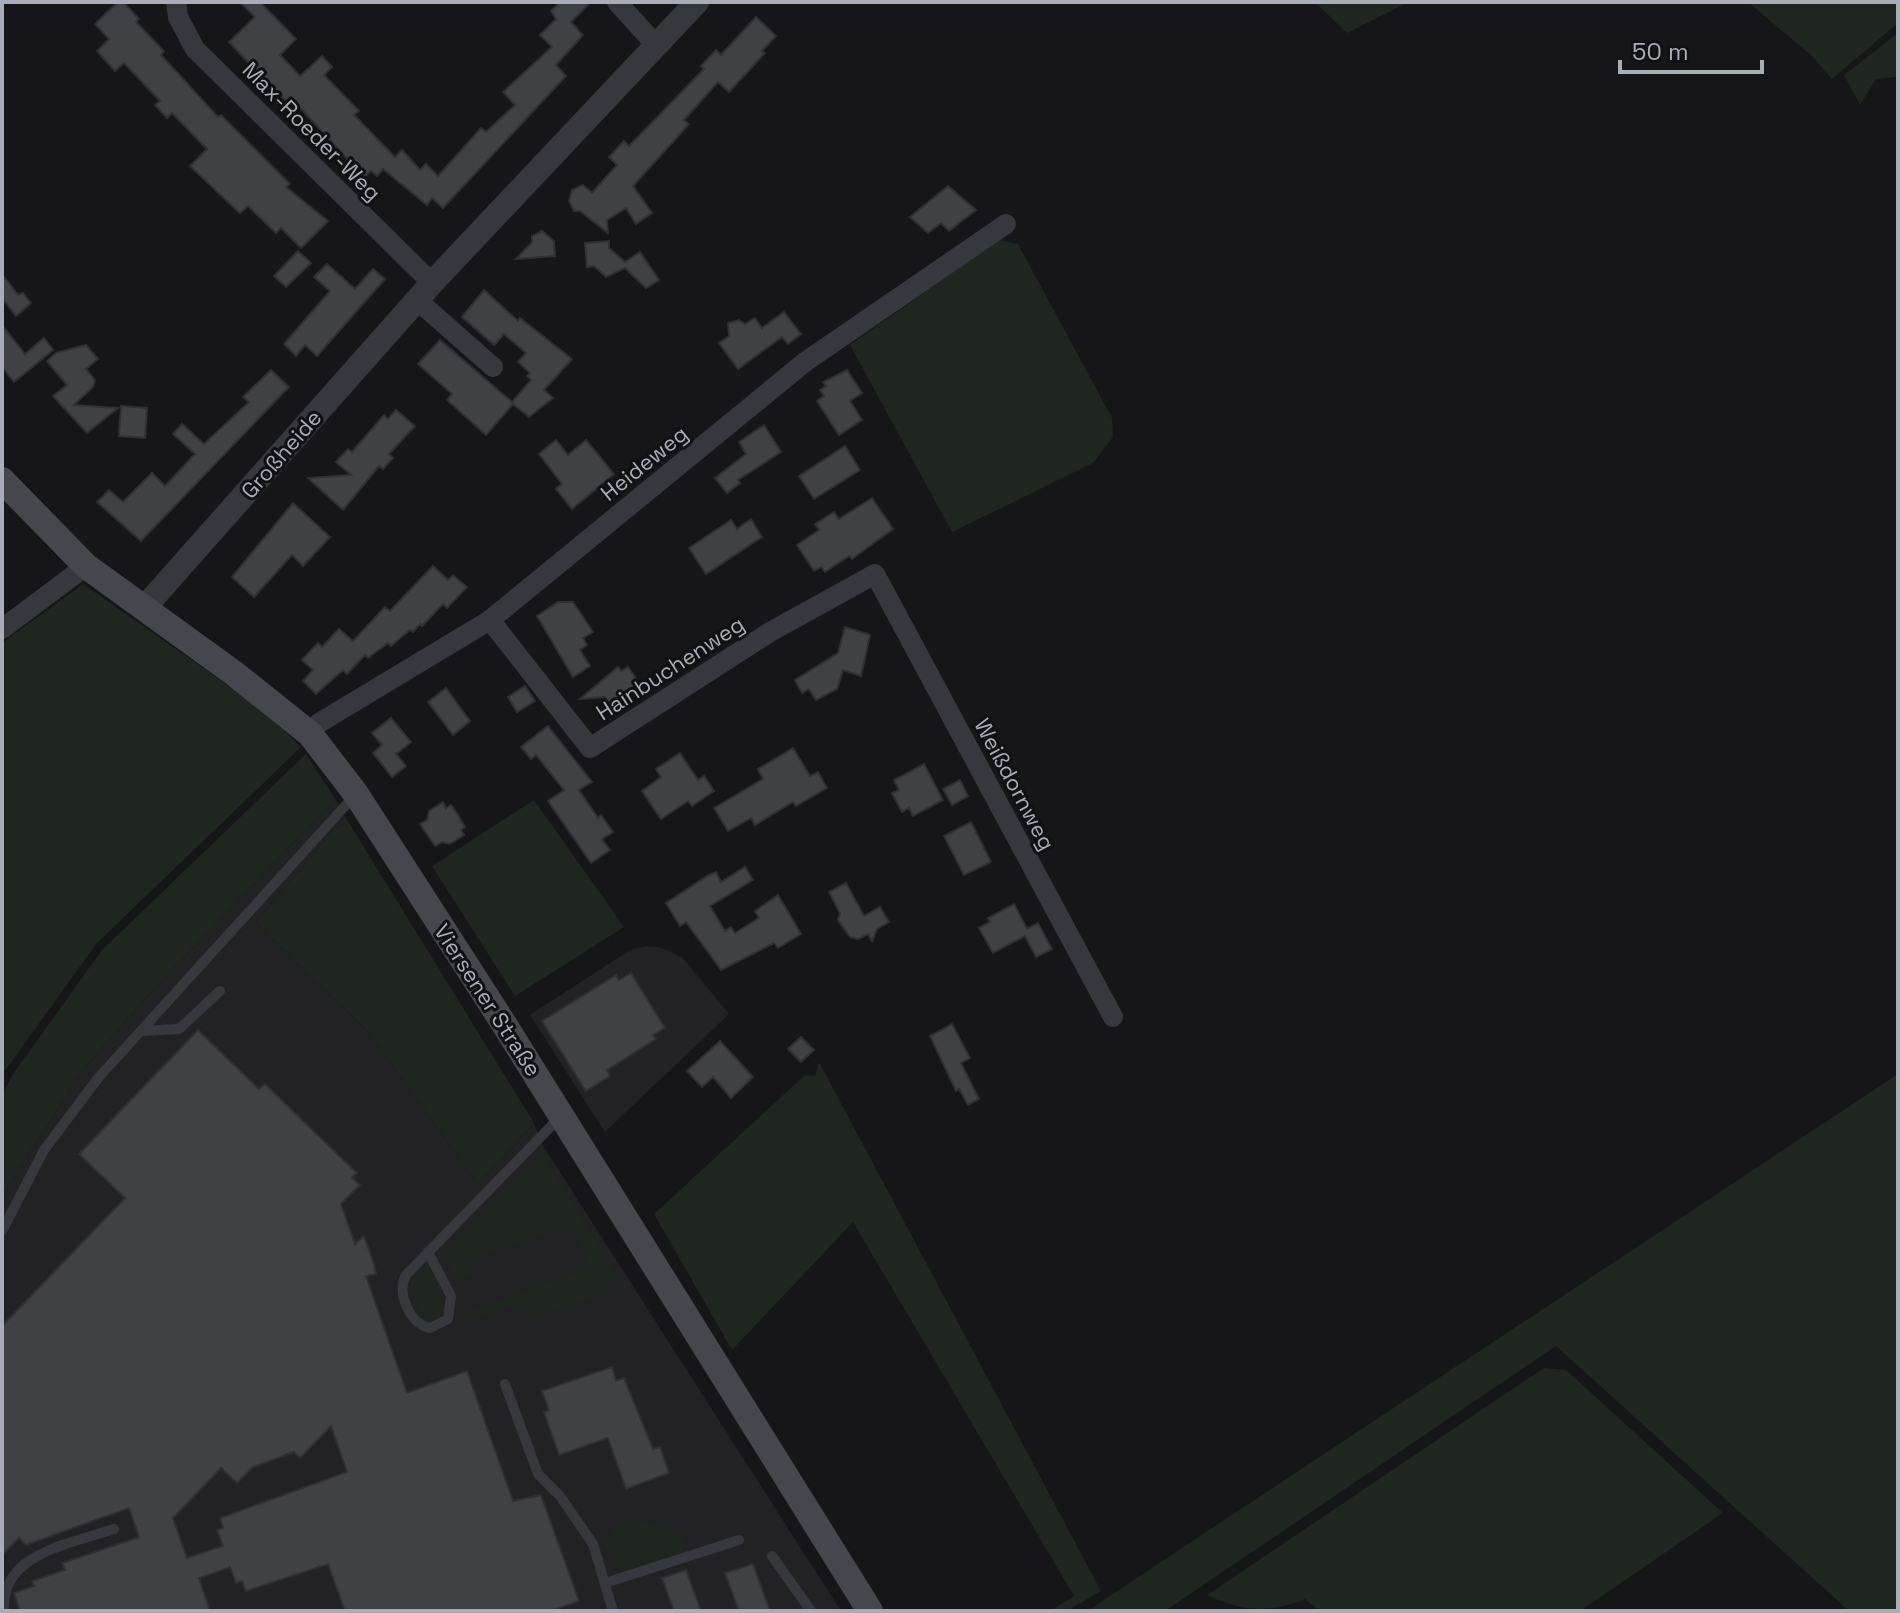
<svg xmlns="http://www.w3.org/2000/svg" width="1900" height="1613" font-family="'Space Grotesk',sans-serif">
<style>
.built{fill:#222225}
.green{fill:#1e261f}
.building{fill:#404145;stroke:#303034;stroke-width:2;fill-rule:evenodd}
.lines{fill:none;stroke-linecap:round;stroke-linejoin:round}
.service{stroke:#37383d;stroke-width:10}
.minor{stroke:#37383d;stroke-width:20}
.tertiary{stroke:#37383d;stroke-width:24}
.secondary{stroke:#45474d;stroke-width:26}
.labels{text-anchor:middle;stroke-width:6;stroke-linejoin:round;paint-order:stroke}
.street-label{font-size:22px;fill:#a8adb8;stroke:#111113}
</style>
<rect width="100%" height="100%" fill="#161618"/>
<g class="built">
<path d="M 335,799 L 349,823 L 333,831 L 256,922 L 371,1035 L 478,1184 L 534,1123 L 542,1144 L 841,1611 L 2,1611 L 2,1196 L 81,1072 L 151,992 Z"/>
<path d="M 645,946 L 659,947 L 682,957 L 729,1014 L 605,1132 L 530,1015 L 630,950 Z"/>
</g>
<g class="green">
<path d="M 1315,2 L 1409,2 L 1347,33 Z"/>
<path d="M 1748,2 L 1898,2 L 1898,23 L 1832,79 L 1812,56 Z"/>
<path d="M 1898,33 L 1898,77 L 1876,79 L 1860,105 L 1844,75 Z"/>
<path d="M 999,240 L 1018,244 L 1112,418 L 1113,437 L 1093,463 L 952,532 L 850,345 Z"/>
<path d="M 83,584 L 263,710 L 301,747 L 96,944 L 2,1075 L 2,643 Z"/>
<path d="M 306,754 L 335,799 L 151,992 L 81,1072 L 2,1196 L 2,1094 L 13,1074 L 102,950 Z"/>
<path d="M 534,800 L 624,927 L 515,996 L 432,866 Z"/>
<path d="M 349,823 L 534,1123 L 478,1184 L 371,1035 L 256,922 L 333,831 Z"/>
<path d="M 819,1062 L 1101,1591 L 1067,1611 L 1050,1611 L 1074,1596 L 853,1222 L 732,1350 L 654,1214 L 805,1075 L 815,1076 Z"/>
<path d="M 1898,1074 L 1898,1611 L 1849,1611 L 1556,1346 L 1165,1611 L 1087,1611 Z"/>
<path d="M 543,1155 L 621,1281 L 591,1298 L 533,1317 L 520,1304 L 471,1321 L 468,1311 L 589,1268 L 578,1240 L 561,1229 L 470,1260 L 475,1274 L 456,1280 L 444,1254 Z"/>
<path d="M 423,1268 L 430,1268 L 445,1310 C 439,1320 434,1322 422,1319 L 410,1282 Z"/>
<path d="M 1544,1368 L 1566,1370 L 1723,1513 L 1580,1611 L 1320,1611 L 1305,1599 C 1272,1613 1241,1612 1207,1595 Z"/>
<path d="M 624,1521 C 643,1521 677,1526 687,1543 L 683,1554 L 623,1573 C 601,1556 600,1535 624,1521 Z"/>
</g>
<g class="building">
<path d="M 118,2 L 123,2 L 139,19 L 136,22 L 164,51 L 161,55 L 218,117 L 221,115 L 290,184 L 286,187 L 328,221 L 301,248 L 281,228 L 276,233 L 248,206 L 240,213 L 230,204 L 190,166 L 207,149 L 172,113 L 167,118 L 155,105 L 160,101 L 124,63 L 115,71 L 97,51 L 109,39 L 95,24 Z"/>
<path d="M 240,2 L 260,2 L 296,39 L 280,55 L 300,76 L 322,56 L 332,67 L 324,75 L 359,111 L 354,115 L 395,157 L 402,150 L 420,170 L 426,164 L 438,176 L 481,128 L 486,132 L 515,105 L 503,92 L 552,47 L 540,35 L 556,19 L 551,11 L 560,2 L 591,2 L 571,22 L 583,35 L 556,65 L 566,76 L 443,208 L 432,198 L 427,205 L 383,169 L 377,176 L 371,171 L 364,177 L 290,97 L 286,101 L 274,90 L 229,42 L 255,17 Z"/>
<path d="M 756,17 L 776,36 L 762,51 L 765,53 L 729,92 L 718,82 L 684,120 L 689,124 L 633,186 L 652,213 L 636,224 L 626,208 L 607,220 L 608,233 L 580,211 L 574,211 L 569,201 L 572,190 L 583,185 L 592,193 L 617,165 L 609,157 L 624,141 L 629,146 L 704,69 L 701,66 L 716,50 L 721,55 Z"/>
<path d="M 948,186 L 976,210 L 949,231 L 941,223 L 928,233 L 910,217 Z"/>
<path d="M 542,231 L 554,241 L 555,256 L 516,259 L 532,242 L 532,236 Z"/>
<path d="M 609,241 L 609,248 L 625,262 L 640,252 L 659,280 L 646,288 L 625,268 L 606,277 L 594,266 L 587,267 L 585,243 Z"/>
<path d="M 298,251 L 311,263 L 286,287 L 274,276 Z"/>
<path d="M 327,264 L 355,289 L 373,269 L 385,279 L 317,356 L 305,345 L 296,356 L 284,344 L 330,291 L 314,277 Z"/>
<path d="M 2,274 L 18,295 L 23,293 L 31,303 L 16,316 L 2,298 Z"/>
<path d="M 484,290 L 518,321 L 520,318 L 572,359 L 544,390 L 553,398 L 529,417 L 513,404 L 486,435 L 447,400 L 452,394 L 418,364 L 440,340 L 512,402 L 531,380 L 527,376 L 530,373 L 518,362 L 526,353 L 504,334 L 494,345 L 462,317 Z"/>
<path d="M 784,312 L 801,334 L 788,344 L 782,337 L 738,369 L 719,343 L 729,336 L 728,323 L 739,320 L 745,324 L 755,318 L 762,328 Z"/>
<path d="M 2,325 L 25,354 L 44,338 L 53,350 L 14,382 L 2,367 Z"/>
<path d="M 86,345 L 98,359 L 86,369 L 95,380 L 93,387 L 74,405 L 118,408 L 87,433 L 53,396 L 67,385 L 47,361 L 56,353 Z"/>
<path d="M 271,370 L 289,387 L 141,541 L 97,502 L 109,490 L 123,502 L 152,473 L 165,486 L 195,454 L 173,434 L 182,424 L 204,444 L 249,402 L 243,397 Z"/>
<path d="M 847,370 L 862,393 L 850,401 L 862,420 L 839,435 L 817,401 L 824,396 L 820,390 L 826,386 L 823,382 Z"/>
<path d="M 121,406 L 147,408 L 145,438 L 119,436 Z"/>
<path d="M 396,410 L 415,426 L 389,454 L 393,458 L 383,469 L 379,466 L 343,510 L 308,478 L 351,475 L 336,462 L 348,449 L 352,452 L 384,415 L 388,419 Z"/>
<path d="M 764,425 L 781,452 L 738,480 L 740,483 L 727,493 L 715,478 L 746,454 L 739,442 Z"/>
<path d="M 556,440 L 568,455 L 586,440 L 614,474 L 572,509 L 556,489 L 562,484 L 539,454 Z"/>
<path d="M 845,446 L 860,470 L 814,499 L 799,476 Z"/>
<path d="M 872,498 L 893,529 L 852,559 L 849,556 L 825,572 L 821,567 L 814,571 L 797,545 L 819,530 L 815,524 L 834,512 L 839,519 Z"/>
<path d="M 293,503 L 330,537 L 303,566 L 292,555 L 254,597 L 232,577 Z"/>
<path d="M 751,519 L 762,537 L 706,574 L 689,548 L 731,520 L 737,529 Z"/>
<path d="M 433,566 L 448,580 L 453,575 L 467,587 L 447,608 L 443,604 L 422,626 L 420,624 L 413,632 L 410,630 L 391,646 L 388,643 L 368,658 L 365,655 L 347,674 L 343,670 L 316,694 L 303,681 L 313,670 L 302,660 L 318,643 L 322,647 L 339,629 L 353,641 L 385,607 L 390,611 Z"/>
<path d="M 558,602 L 573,602 L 593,632 L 583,638 L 587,645 L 580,650 L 590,666 L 573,677 L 537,616 Z"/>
<path d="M 845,627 L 870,635 L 861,676 L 843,670 L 837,689 L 816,700 L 809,689 L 802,693 L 795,680 L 838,653 Z"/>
<path d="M 618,667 L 621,671 L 628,667 L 640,684 L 625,694 L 629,700 L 613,710 L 605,697 L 580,699 Z"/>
<path d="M 525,686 L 535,701 L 517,712 L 508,697 Z"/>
<path d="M 446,688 L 470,721 L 453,735 L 428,702 Z"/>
<path d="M 391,718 L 411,742 L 396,754 L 406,766 L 392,777 L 373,753 L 382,745 L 372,733 Z"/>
<path d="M 548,726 L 592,782 L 579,790 L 598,818 L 601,815 L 613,832 L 602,839 L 610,850 L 591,863 L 548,801 L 564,790 L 536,755 L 531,759 L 521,747 Z"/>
<path d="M 793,748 L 810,776 L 818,772 L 827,788 L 796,806 L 793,802 L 755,825 L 751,818 L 728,831 L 714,808 L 763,779 L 758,769 Z"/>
<path d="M 680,753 L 698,780 L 704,776 L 714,791 L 692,806 L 688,801 L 661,819 L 642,791 L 661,777 L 656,769 Z"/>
<path d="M 924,764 L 943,800 L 913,816 L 909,808 L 902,812 L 892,793 L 899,790 L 894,780 Z"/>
<path d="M 960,780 L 968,796 L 952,805 L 943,789 Z"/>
<path d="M 443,802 L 446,808 L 451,805 L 458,815 L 465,827 L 461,830 L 464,835 L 450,844 L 442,842 L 435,846 L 420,824 L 427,820 L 429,811 Z"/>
<path d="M 971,822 L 991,862 L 964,875 L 944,836 Z"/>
<path d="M 745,867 L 753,880 L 710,906 L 725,931 L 731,927 L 735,933 L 759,918 L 755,911 L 778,895 L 801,934 L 778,948 L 774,943 L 721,970 L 686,922 L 680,926 L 666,903 L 709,875 L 716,872 L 721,882 Z"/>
<path d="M 846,883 L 864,916 L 880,907 L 889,922 L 877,929 L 872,941 L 868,934 L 858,939 L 850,937 L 838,920 L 840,913 L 829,892 Z"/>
<path d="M 1014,904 L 1027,929 L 1038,923 L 1052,949 L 1036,957 L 1025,936 L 993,953 L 979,928 L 990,922 L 988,918 Z"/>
<path d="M 631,973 L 665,1028 L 653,1035 L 656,1039 L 607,1070 L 610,1076 L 586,1091 L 542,1021 L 616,975 L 619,980 Z"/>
<path d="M 952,1024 L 970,1058 L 961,1063 L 979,1099 L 968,1105 L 959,1089 L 956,1091 L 930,1036 Z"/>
<path d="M 198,1030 L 259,1089 L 265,1084 L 357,1173 L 352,1178 L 360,1185 L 341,1204 L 355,1244 L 364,1236 L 374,1264 L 376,1274 L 366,1276 L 407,1393 L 467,1371 L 513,1501 L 541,1495 L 579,1601 L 551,1611 L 345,1611 L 328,1564 L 246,1591 L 242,1581 L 236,1583 L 230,1567 L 199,1578 L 210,1611 L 20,1611 L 14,1593 L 34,1586 L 32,1581 L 65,1570 L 62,1563 L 139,1537 L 129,1508 L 26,1545 L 19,1538 L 2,1555 L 2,1326 L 125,1198 L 79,1154 ZM 331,1426 L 347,1472 L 220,1518 L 223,1528 L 217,1530 L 223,1546 L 187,1558 L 173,1518 L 221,1468 L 237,1483 L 253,1467 L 294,1452 L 300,1458 Z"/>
<path d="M 801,1037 L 814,1050 L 801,1062 L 788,1049 Z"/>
<path d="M 720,1041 L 753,1077 L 731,1098 L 713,1077 L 702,1087 L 687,1071 Z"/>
<path d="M 612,1367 L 616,1381 L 624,1378 L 653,1449 L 660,1447 L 669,1473 L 626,1489 L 608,1438 L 559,1455 L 544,1412 L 549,1410 L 542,1391 Z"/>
<path d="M 753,1564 L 770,1611 L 739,1611 L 725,1573 Z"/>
<path d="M 686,1570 L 701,1611 L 674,1611 L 662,1578 Z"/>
</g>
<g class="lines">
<g class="service">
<path d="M 143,1031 L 179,1029 L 220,991"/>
<path d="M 2,1231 L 44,1150 L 99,1077 L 356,794"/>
<path d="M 428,1252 L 451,1296 L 448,1319 L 430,1328 C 410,1324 396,1293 406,1275 L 561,1116"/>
<path d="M 505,1384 L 538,1474 L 560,1496 L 593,1544 L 613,1611"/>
<path d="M 772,1556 L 811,1611"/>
<path d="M 605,1583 L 739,1540"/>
<path d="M 4,1611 C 0,1553 71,1544 114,1529"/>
</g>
<g class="minor">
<path d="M 176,2 L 178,17 L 195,49 L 432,283"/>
<path d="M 617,2 L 656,45"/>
<path d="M 417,300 L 493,367"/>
<path d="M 490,620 L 590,748 L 770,632 L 875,574 L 1113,1017"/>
<path d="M 2,629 L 86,566"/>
<path d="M 310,734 L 319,723 L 490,620 L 805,362 L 1006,224"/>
</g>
<path class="tertiary" d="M 144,608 L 432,283 L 697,2"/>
<path class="secondary" d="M 2,480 L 86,566 L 235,674 L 310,734 L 356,794 L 504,1024 L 870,1611"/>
</g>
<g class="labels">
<g class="street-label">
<text transform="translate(312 131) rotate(45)" y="8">Max-Roeder-Weg</text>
<text transform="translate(281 454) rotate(-49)" y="8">Großheide</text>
<text transform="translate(644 463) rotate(-39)" y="8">Heideweg</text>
<text transform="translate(670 668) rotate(-33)" y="8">Hainbuchenweg</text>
<text transform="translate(1015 784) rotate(62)" y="8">Weißdornweg</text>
<text transform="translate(488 1000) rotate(57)" y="8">Viersener Straße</text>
</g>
</g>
<rect width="1900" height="1613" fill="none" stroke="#a8adb8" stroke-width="8"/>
<path d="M1620 60v12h142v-12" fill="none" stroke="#a8adb8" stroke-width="4"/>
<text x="1632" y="60" font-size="24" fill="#a8adb8" stroke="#111113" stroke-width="6" paint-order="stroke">50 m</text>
</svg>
